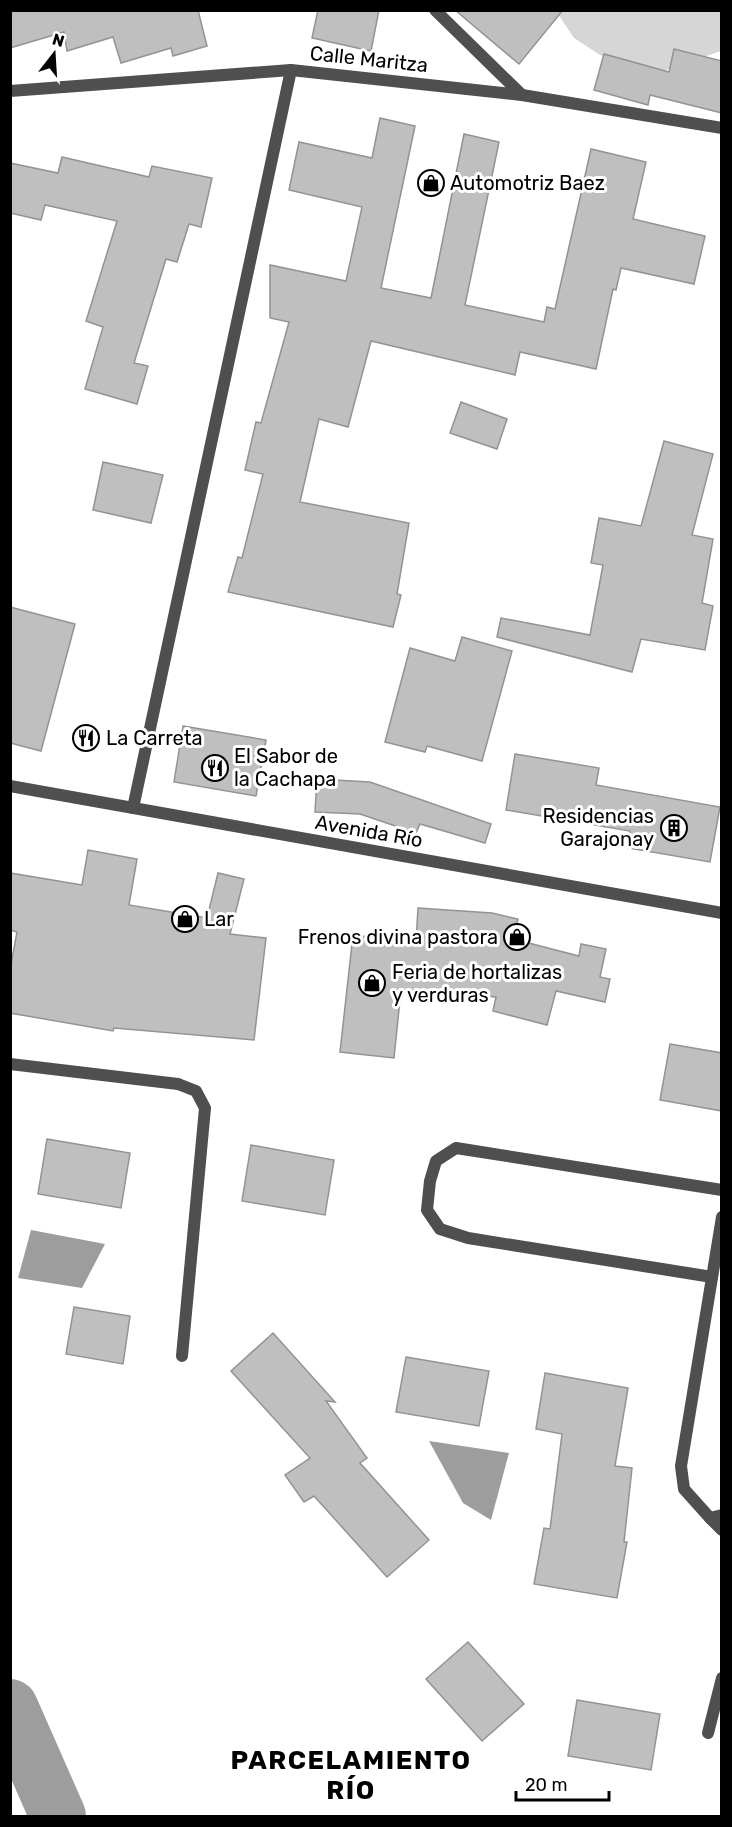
<svg xmlns="http://www.w3.org/2000/svg" width="732" height="1827" font-family="Rubik,sans-serif">
<style>
.green{fill:#d6d6d6}
.water{fill:#9d9d9d}
.lines{fill:none;stroke-linecap:round;stroke-linejoin:round}
.river{stroke:#9d9d9d;stroke-width:56}
.building{fill:#bfbfbf;stroke:#939393;stroke-width:1.5}
.service{stroke:#4f4f4f;stroke-width:12}
.minor{stroke:#4f4f4f;stroke-width:12}
.labels{text-anchor:middle;stroke-width:6;stroke-linejoin:round;paint-order:stroke}
.street-label{font-size:20px;fill:#000;stroke:#fff}
.poi-label{font-size:20px;fill:#000;stroke:#fff;text-anchor:start}
.district-label{font-size:26px;font-weight:bold;letter-spacing:1.5px;fill:#000;stroke:#fff}
</style>
<rect width="100%" height="100%" fill="#fff"/>
<path class="green" d="M 556,11 L 721,11 L 721,51 L 654,74 L 600,55 L 574,38 Z"/>
<g class="water">
<path d="M 31,1230 L 105,1244 L 82,1288 L 18,1278 Z"/>
<path d="M 429,1441 L 509,1453 L 491,1520 L 463,1503 Z"/>
</g>
<g class="lines">
<path class="river" d="M 10,1707 L 58,1816"/>
</g>
<g class="building">
<path d="M 10,10 L 198,10 L 207,46 L 173,56 L 171,48 L 121,63 L 113,37 L 67,51 L 64,32 L 10,48 Z"/>
<path d="M 318,10 L 379,10 L 371,51 L 312,38 Z"/>
<path d="M 455,10 L 563,10 L 519,64 Z"/>
<path d="M 674,49 L 722,61 L 722,113 L 650,95 L 648,105 L 594,90 L 604,54 L 669,72 Z"/>
<path d="M 380,118 L 415,126 L 381,288 L 431,298 L 464,134 L 499,142 L 465,305 L 544,322 L 547,307 L 555,309 L 591,149 L 646,162 L 633,219 L 705,236 L 694,284 L 621,268 L 616,290 L 613,289 L 596,369 L 520,352 L 515,375 L 371,341 L 348,427 L 319,419 L 300,502 L 409,523 L 397,594 L 401,595 L 393,627 L 228,592 L 238,557 L 242,558 L 263,474 L 245,470 L 256,422 L 261,423 L 289,322 L 270,318 L 270,265 L 346,281 L 362,207 L 289,190 L 299,142 L 372,158 Z"/>
<path d="M 62,157 L 149,177 L 152,166 L 212,178 L 201,227 L 189,224 L 177,262 L 166,259 L 134,363 L 148,366 L 137,404 L 85,389 L 103,327 L 86,321 L 117,221 L 45,205 L 41,220 L 10,213 L 10,163 L 58,173 Z"/>
<path d="M 461,402 L 507,419 L 497,449 L 450,433 Z"/>
<path d="M 664,441 L 713,454 L 692,535 L 713,539 L 702,603 L 713,606 L 705,650 L 641,639 L 632,672 L 497,637 L 501,618 L 590,635 L 603,565 L 591,563 L 599,518 L 641,526 Z"/>
<path d="M 103,462 L 163,475 L 151,523 L 93,510 Z"/>
<path d="M 10,607 L 75,624 L 41,751 L 10,743 Z"/>
<path d="M 462,637 L 512,651 L 482,761 L 427,746 L 425,752 L 385,742 L 410,648 L 455,661 Z"/>
<path d="M 183,726 L 266,740 L 256,796 L 174,782 Z"/>
<path d="M 515,754 L 599,768 L 596,785 L 720,807 L 710,862 L 628,848 L 630,831 L 506,810 Z"/>
<path d="M 317,779 L 370,782 L 491,824 L 485,843 L 420,824 L 416,833 L 360,814 L 315,812 Z"/>
<path d="M 88,850 L 137,859 L 129,905 L 207,918 L 218,873 L 244,879 L 230,934 L 266,938 L 254,1040 L 114,1028 L 113,1031 L 10,1013 L 10,970 L 17,932 L 10,930 L 10,873 L 82,885 Z"/>
<path d="M 418,908 L 492,913 L 518,919 L 513,939 L 579,956 L 581,944 L 606,949 L 600,977 L 610,979 L 605,1002 L 556,991 L 547,1025 L 493,1011 L 496,997 L 401,990 L 394,1058 L 340,1052 L 353,935 L 416,942 Z"/>
<path d="M 670,1044 L 722,1053 L 722,1111 L 660,1100 Z"/>
<path d="M 47,1139 L 130,1153 L 121,1208 L 38,1194 Z"/>
<path d="M 251,1145 L 334,1160 L 325,1215 L 242,1201 Z"/>
<path d="M 74,1307 L 130,1316 L 123,1364 L 66,1354 Z"/>
<path d="M 273,1333 L 335,1402 L 326,1401 L 367,1458 L 360,1463 L 429,1540 L 387,1577 L 314,1496 L 304,1502 L 285,1475 L 310,1458 L 231,1371 Z"/>
<path d="M 406,1357 L 489,1371 L 479,1426 L 396,1412 Z"/>
<path d="M 545,1373 L 628,1388 L 615,1466 L 632,1468 L 624,1542 L 627,1542 L 617,1598 L 534,1584 L 544,1528 L 550,1529 L 562,1434 L 536,1429 Z"/>
<path d="M 468,1642 L 524,1704 L 482,1741 L 426,1679 Z"/>
<path d="M 577,1700 L 660,1714 L 651,1770 L 568,1756 Z"/>
</g>
<g class="lines">
<g class="service">
<path d="M 178,1084 L 196,1091 L 205,1108 L 182,1356"/>
<path d="M 722,1217 L 681,1466 L 684,1489 L 710,1518 L 722,1515"/>
<path d="M 712,1277 L 468,1238 L 440,1229 L 427,1210 L 430,1181 L 436,1161 L 456,1148 L 722,1190"/>
<path d="M 710,1518 L 722,1530"/>
<path d="M 708,1733 L 722,1678"/>
</g>
<g class="minor">
<path d="M 435,10 L 522,95"/>
<path d="M 10,91 L 291,70 L 522,95 L 722,128"/>
<path d="M 10,786 L 722,913"/>
<path d="M 133,808 L 291,70"/>
<path d="M 10,1064 L 178,1084"/>
</g>
</g>
<defs>
<symbol id="shop-ring" viewBox="-11 -11 22 22"><circle r="9.5" fill="#fff" stroke="#000" stroke-width="1.5"/><path d="M-5-2.5h2.3a2.7 3.5 0 0 1 5.4 0H5L5.5 6h-11ZM-1.5-2.5h3a1.5 2.3 0 0 0-3 0Z" fill="#000"/></symbol>
<symbol id="restaurant-ring" viewBox="-11 -11 22 22"><circle r="9.5" fill="#fff" stroke="#000" stroke-width="1.5"/><path d="M-5-6h1v4h1v-4h1v4h1v-4h1v5L-1.5 .5V6h-2V.5L-5-1ZM5-6V6H3V1.5H1.5Q1.5-4 5-6Z" fill="#000"/></symbol>
<symbol id="building-ring" viewBox="-11 -11 22 22"><circle r="9.5" fill="#fff" stroke="#000" stroke-width="1.5"/><path d="M-4-6H4V6H1V3H-1V6H-4ZM-2.5-4.3h1.7v1.8h-1.7ZM.8-4.3h1.7v1.8H.8ZM-2.5-1h1.7V.8h-1.7ZM.8-1h1.7V.8H.8Z" fill="#000"/></symbol>
</defs>
<g fill-rule="evenodd">
<use href="#shop-ring" x="416" y="168" width="30" height="30"/>
<use href="#restaurant-ring" x="71" y="723" width="30" height="30"/>
<use href="#restaurant-ring" x="200" y="753" width="30" height="30"/>
<use href="#building-ring" x="659" y="813" width="30" height="30"/>
<use href="#shop-ring" x="170" y="904" width="30" height="30"/>
<use href="#shop-ring" x="502" y="922" width="30" height="30"/>
<use href="#shop-ring" x="357" y="968" width="30" height="30"/>
</g>
<g class="labels">
<g class="street-label">
<text transform="translate(369 59) rotate(6)" y="7">Calle Maritza</text>
<text transform="translate(369 831) rotate(10)" y="7">Avenida Río</text>
</g>
<g class="poi-label">
<text x="450" y="190">Automotriz Baez</text>
<text x="106" y="745">La Carreta</text>
<text x="234" y="763">El Sabor de<tspan x="234" dy="23">la Cachapa</tspan></text>
<text x="654" y="823" text-anchor="end">Residencias<tspan x="654" dy="23">Garajonay</tspan></text>
<text x="204" y="926">Lar</text>
<text x="498" y="944" text-anchor="end">Frenos divina pastora</text>
<text x="392" y="979">Feria de hortalizas<tspan x="392" dy="23">y verduras</tspan></text>
</g>
<g class="district-label">
<text x="351" y="1769">PARCELAMIENTO<tspan x="351" dy="30">RÍO</tspan></text>
</g>
</g>
<rect width="732" height="1827" fill="none" stroke="#000000" stroke-width="24"/>
<g transform="translate(54 54) rotate(17)" stroke="#ffffff" stroke-width="4.5" paint-order="stroke">
<path d="M0-4.5L10 22L0 15L-10 22Z" fill="#000000"/>
<text y="-9" font-size="16" font-weight="bold" text-anchor="middle" fill="#000000">N</text>
</g>
<path d="M516 1791v9h93v-9" fill="none" stroke="#000000" stroke-width="3"/>
<text x="525" y="1791" font-size="18" fill="#000000" stroke="#ffffff" stroke-width="4.5" paint-order="stroke">20 m</text>
</svg>
